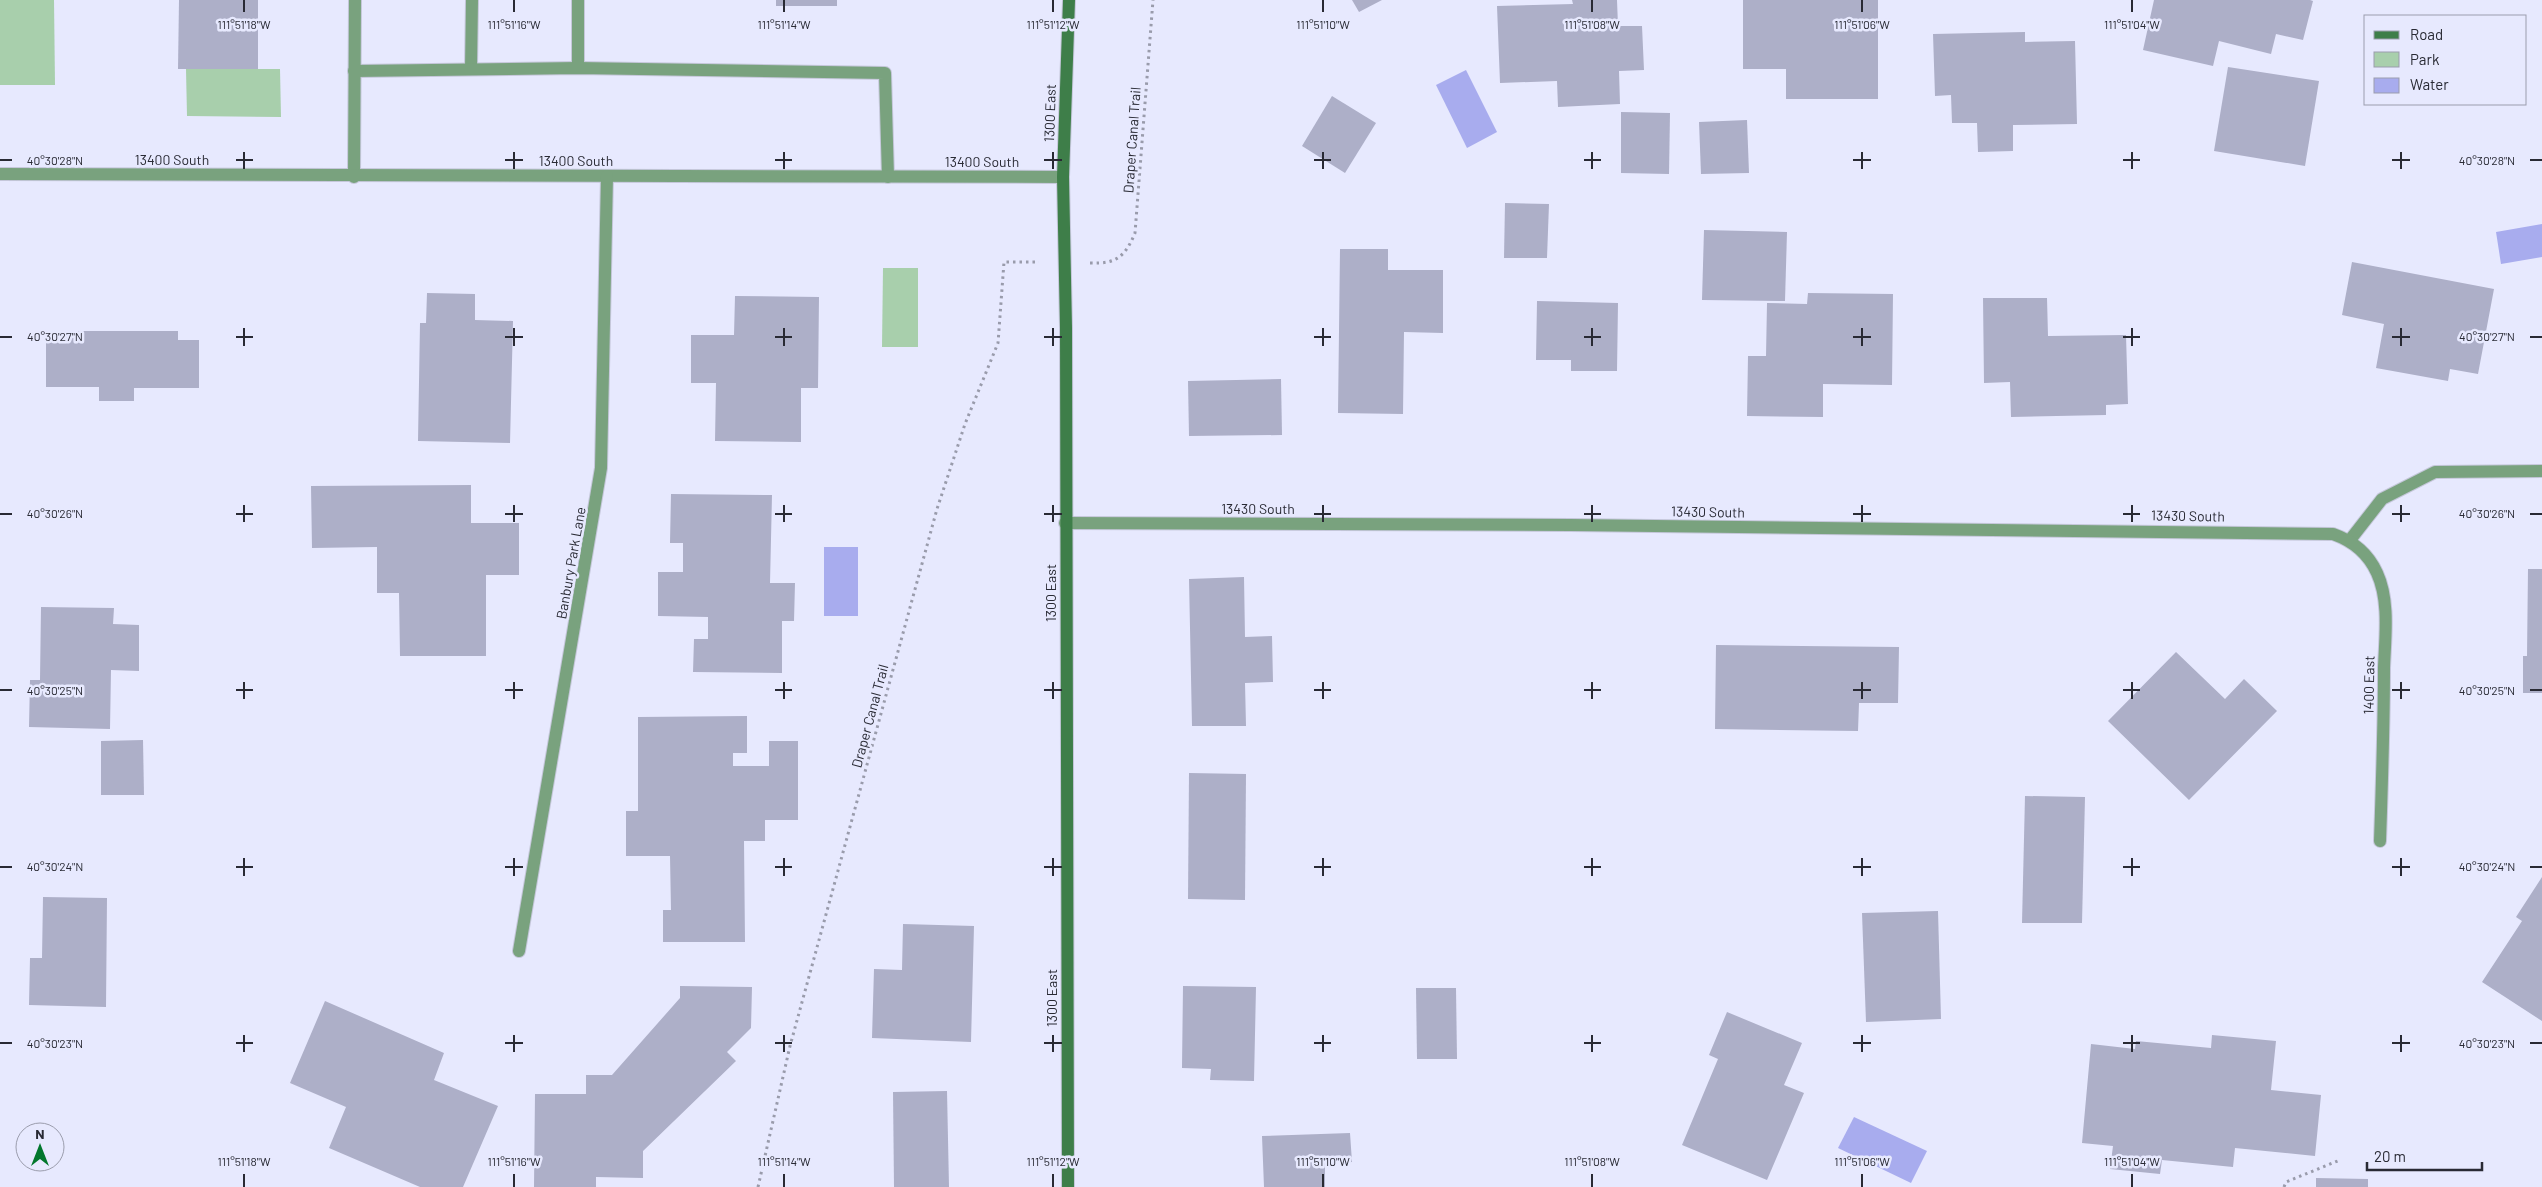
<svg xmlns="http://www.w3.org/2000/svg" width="2542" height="1187" font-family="Barlow,sans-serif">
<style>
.green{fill:#a8cfac}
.water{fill:#a8acee}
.building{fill:#adafc8}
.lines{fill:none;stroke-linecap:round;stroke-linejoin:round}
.service-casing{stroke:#c5c7da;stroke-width:14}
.minor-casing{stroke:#c5c7da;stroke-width:14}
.secondary-casing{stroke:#c5c7da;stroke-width:14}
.path{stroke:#999bab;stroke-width:3;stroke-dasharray:2.5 4;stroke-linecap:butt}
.service{stroke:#79a27e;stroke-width:12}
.minor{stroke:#79a27e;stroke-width:12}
.secondary{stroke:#3e7e49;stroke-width:12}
.ticks{fill:none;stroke:#292a34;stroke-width:2}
.labels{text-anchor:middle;stroke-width:5;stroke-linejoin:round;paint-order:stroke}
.street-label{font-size:14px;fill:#292a34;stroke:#e7e9fe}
.ticks-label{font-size:12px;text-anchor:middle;fill:#292a34;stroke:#e7e9fe;stroke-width:5;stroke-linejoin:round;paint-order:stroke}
</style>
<rect width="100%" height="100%" fill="#e7e9fe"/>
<g class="green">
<path d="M 0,0 L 54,0 L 55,85 L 0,85 Z"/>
<path d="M 186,69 L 280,69 L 281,117 L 187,116 Z"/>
<path d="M 883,268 L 918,268 L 918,347 L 882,347 Z"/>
</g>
<g class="water">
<path d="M 1466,70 L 1497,132 L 1467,148 L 1436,85 Z"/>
<path d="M 2542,224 L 2542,257 L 2501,264 L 2496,232 Z"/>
<rect x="824" y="547" width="34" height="69"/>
<path d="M 1854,1117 L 1927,1151 L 1911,1183 L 1838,1148 Z"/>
</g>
<g class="building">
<path d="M 179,0 L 258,0 L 258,69 L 178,69 Z"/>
<rect x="776" y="0" width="61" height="6"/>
<path d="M 1352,0 L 1382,0 L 1359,12 Z"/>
<path d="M 1572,0 L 1617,0 L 1618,26 L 1642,26 L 1644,70 L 1619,71 L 1620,104 L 1558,107 L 1557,81 L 1500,83 L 1497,6 L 1573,4 Z"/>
<path d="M 1743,0 L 1878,0 L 1878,99 L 1786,99 L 1786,69 L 1743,69 Z"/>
<path d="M 2154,0 L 2310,0 L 2313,1 L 2303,40 L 2276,34 L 2271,54 L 2219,41 L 2213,66 L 2143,50 Z"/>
<path d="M 2025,32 L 2025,42 L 2075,41 L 2077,124 L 2013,125 L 2013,151 L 1978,152 L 1977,123 L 1952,123 L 1951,95 L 1935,96 L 1933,34 Z"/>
<path d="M 2228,67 L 2319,81 L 2305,166 L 2214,151 Z"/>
<path d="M 1332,96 L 1376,123 L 1345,173 L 1302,146 Z"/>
<path d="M 1621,112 L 1670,113 L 1669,174 L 1621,173 Z"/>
<path d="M 1747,120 L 1749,173 L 1701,174 L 1699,122 Z"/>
<path d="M 1505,203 L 1549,204 L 1547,258 L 1504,258 Z"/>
<path d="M 1704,230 L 1787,232 L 1785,301 L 1702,300 Z"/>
<path d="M 1340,249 L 1388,249 L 1388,270 L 1443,270 L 1443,333 L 1404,332 L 1403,414 L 1338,413 Z"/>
<path d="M 2352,262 L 2494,289 L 2478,374 L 2450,369 L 2448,381 L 2376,368 L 2384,324 L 2342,315 Z"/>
<path d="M 427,293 L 475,294 L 475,320 L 513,321 L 510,443 L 418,441 L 420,323 L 426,323 Z"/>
<path d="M 1808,293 L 1893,294 L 1892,385 L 1823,384 L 1823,417 L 1747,416 L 1748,356 L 1766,356 L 1767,303 L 1807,304 Z"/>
<path d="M 735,296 L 819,297 L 818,388 L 801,388 L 801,442 L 715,441 L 716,383 L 691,383 L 691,335 L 734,335 Z"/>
<path d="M 1983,298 L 2047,298 L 2048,336 L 2126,335 L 2128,404 L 2106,405 L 2106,415 L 2011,417 L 2010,382 L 1984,383 Z"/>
<path d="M 1537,301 L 1618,303 L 1617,371 L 1571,371 L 1571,360 L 1536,360 Z"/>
<path d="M 46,331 L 178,331 L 178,340 L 199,340 L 199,388 L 134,388 L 134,401 L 99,401 L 99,387 L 46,387 Z"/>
<path d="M 1281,379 L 1282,435 L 1189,436 L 1188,381 Z"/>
<path d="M 471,485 L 471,523 L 519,523 L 519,575 L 486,575 L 486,656 L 400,656 L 399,593 L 377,593 L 377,547 L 312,548 L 311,486 Z"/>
<path d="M 671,494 L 772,495 L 770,583 L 795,583 L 794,621 L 782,621 L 782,673 L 693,672 L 694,639 L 708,639 L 708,617 L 658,616 L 658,572 L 683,572 L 683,543 L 670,543 Z"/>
<path d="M 2528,569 L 2542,569 L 2542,693 L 2523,693 L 2523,656 L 2527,656 Z"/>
<path d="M 1244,577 L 1245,637 L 1272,636 L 1273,682 L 1245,683 L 1246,726 L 1192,726 L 1189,579 Z"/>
<path d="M 41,607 L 114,608 L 113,624 L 139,625 L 139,671 L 111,670 L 110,729 L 29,727 L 30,680 L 40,680 Z"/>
<path d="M 1716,645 L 1899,647 L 1898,703 L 1859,703 L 1858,731 L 1715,729 Z"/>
<path d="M 2176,652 L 2225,699 L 2244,679 L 2277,711 L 2189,800 L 2108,721 Z"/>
<path d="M 747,716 L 747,753 L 733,753 L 733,766 L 769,766 L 769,741 L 798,741 L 798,820 L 765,820 L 765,841 L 744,841 L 745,942 L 663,942 L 663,910 L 671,910 L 670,856 L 626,856 L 626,811 L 638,811 L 638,717 Z"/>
<path d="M 143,740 L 144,795 L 101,795 L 101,741 Z"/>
<path d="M 1189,773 L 1246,774 L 1245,900 L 1188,899 Z"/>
<path d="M 2025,796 L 2085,797 L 2082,923 L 2022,923 Z"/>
<path d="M 2542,877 L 2542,1021 L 2482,982 L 2522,921 L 2516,917 Z"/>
<path d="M 43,897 L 107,898 L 106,1007 L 29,1005 L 30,958 L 42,958 Z"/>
<path d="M 1938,911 L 1941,1019 L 1866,1022 L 1862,913 Z"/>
<path d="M 903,924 L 974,926 L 971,1042 L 872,1038 L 874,969 L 902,970 Z"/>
<path d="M 680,986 L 752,987 L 751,1028 L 727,1052 L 736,1061 L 643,1151 L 643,1178 L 596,1177 L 596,1187 L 534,1187 L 535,1094 L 586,1094 L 586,1075 L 612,1075 L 680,998 Z"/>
<path d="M 1183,986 L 1256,987 L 1254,1081 L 1210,1080 L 1211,1069 L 1182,1068 Z"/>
<path d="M 1416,988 L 1456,988 L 1457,1059 L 1417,1059 Z"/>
<path d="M 325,1001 L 444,1053 L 434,1080 L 498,1106 L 463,1187 L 420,1187 L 329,1148 L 346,1107 L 290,1083 Z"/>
<path d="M 1727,1012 L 1802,1043 L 1784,1085 L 1804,1093 L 1767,1180 L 1682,1145 L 1718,1059 L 1709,1055 Z"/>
<path d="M 2212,1035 L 2276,1041 L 2271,1090 L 2321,1095 L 2315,1156 L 2235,1148 L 2233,1167 L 2162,1160 L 2160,1174 L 2110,1169 L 2113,1146 L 2082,1143 L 2091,1044 L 2135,1049 L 2136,1041 L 2211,1048 Z"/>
<path d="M 947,1091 L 949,1187 L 894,1187 L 893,1092 Z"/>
<path d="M 1350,1133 L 1352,1162 L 1325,1164 L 1325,1187 L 1264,1187 L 1262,1136 Z"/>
<path d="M 2316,1178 L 2368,1179 L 2368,1187 L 2316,1187 Z"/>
</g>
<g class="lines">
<defs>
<g id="service">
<path d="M 578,0 L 578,68"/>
<path d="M 471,69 L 472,0"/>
<path d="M 354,71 L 578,68 L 885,73 L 888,177"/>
<path d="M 354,177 L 355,0"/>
<path d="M 2350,540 L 2382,499 L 2435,472 L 2542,471"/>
</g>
<g id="minor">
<path d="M 0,174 L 1063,177"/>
<path d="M 1065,523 L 1571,525 L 2333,534 C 2353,541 2368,553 2377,573 C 2390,601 2385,638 2384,668 C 2384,726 2382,783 2380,841"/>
<path d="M 519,951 L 601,468 L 607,176"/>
</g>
<path id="secondary" d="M 1068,1187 L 1066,328 L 1063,177 L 1069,0"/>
</defs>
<use href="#service" class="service-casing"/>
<use href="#minor" class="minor-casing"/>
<use href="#secondary" class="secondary-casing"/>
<g class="path">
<path d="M 1090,263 C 1116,264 1125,257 1135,233 L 1153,0"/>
<path d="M 758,1187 L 790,1046 L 937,509 L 965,424 L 998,343 L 1004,262 L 1039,262"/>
<path d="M 2284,1187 L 2286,1182 L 2340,1160"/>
</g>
<use href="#service" class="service"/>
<use href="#minor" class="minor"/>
<use href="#secondary" class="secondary"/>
</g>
<path class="ticks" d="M 244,0 L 244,12M 514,0 L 514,12M 784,0 L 784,12M 1053,0 L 1053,12M 1323,0 L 1323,12M 1592,0 L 1592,12M 1862,0 L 1862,12M 2132,0 L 2132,12M 244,152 L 244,169M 514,152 L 514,169M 784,152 L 784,169M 1053,152 L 1053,169M 1323,152 L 1323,169M 1592,152 L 1592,169M 1862,152 L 1862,169M 2132,152 L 2132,169M 2401,152 L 2401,169M 0,160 L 12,160M 236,160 L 253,160M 505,160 L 523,160M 775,160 L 792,160M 1044,160 L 1062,160M 1314,160 L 1331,160M 1584,160 L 1601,160M 1853,160 L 1871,160M 2123,160 L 2140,160M 2392,160 L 2410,160M 2530,160 L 2542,160M 244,328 L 244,346M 514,328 L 514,346M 784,328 L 784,346M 1053,328 L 1053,346M 1323,328 L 1323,346M 1592,328 L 1592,346M 1862,328 L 1862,346M 2132,328 L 2132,346M 2401,328 L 2401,346M 0,337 L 12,337M 236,337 L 253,337M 505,337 L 523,337M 775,337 L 792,337M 1044,337 L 1062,337M 1314,337 L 1331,337M 1584,337 L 1601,337M 1853,337 L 1871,337M 2123,337 L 2140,337M 2392,337 L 2410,337M 2530,337 L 2542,337M 244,505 L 244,522M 514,505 L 514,522M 784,505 L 784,522M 1053,505 L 1053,522M 1323,505 L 1323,522M 1592,505 L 1592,522M 1862,505 L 1862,522M 2132,505 L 2132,522M 2401,505 L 2401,522M 0,514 L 12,514M 236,514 L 253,514M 505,514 L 523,514M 775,514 L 792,514M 1044,514 L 1062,514M 1314,514 L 1331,514M 1584,514 L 1601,514M 1853,514 L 1871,514M 2123,514 L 2140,514M 2392,514 L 2410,514M 2530,514 L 2542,514M 244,682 L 244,699M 514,682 L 514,699M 784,682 L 784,699M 1053,682 L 1053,699M 1323,682 L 1323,699M 1592,682 L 1592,699M 1862,682 L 1862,699M 2132,682 L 2132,699M 2401,682 L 2401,699M 0,690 L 12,690M 236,690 L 253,690M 505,690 L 523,690M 775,690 L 792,690M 1044,690 L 1062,690M 1314,690 L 1331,690M 1584,690 L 1601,690M 1853,690 L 1871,690M 2123,690 L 2140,690M 2392,690 L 2410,690M 2530,690 L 2542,690M 244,858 L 244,876M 514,858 L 514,876M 784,858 L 784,876M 1053,858 L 1053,876M 1323,858 L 1323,876M 1592,858 L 1592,876M 1862,858 L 1862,876M 2132,858 L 2132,876M 2401,858 L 2401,876M 0,867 L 12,867M 236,867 L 253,867M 505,867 L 523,867M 775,867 L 792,867M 1044,867 L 1062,867M 1314,867 L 1331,867M 1584,867 L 1601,867M 1853,867 L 1871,867M 2123,867 L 2140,867M 2392,867 L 2410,867M 2530,867 L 2542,867M 244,1035 L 244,1052M 514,1035 L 514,1052M 784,1035 L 784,1052M 1053,1035 L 1053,1052M 1323,1035 L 1323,1052M 1592,1035 L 1592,1052M 1862,1035 L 1862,1052M 2132,1035 L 2132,1052M 2401,1035 L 2401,1052M 0,1043 L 12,1043M 236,1043 L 253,1043M 505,1043 L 523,1043M 775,1043 L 792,1043M 1044,1043 L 1062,1043M 1314,1043 L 1331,1043M 1584,1043 L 1601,1043M 1853,1043 L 1871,1043M 2123,1043 L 2140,1043M 2392,1043 L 2410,1043M 2530,1043 L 2542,1043M 244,1174 L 244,1187M 514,1174 L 514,1187M 784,1174 L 784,1187M 1053,1174 L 1053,1187M 1323,1174 L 1323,1187M 1592,1174 L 1592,1187M 1862,1174 L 1862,1187M 2132,1174 L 2132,1187"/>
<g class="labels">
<g class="street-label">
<text transform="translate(1050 113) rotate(-88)" y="5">1300 East</text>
<text transform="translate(1132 140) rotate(-86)" y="5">Draper Canal Trail</text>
<text x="172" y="165">13400 South</text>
<text x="576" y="166">13400 South</text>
<text x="982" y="167">13400 South</text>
<text x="1258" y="514">13430 South</text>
<text transform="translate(1708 512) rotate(1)" y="5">13430 South</text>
<text transform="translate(2188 516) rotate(1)" y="5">13430 South</text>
<text transform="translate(571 563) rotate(-80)" y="5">Banbury Park Lane</text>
<text transform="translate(1051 593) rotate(-90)" y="5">1300 East</text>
<text transform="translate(2369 685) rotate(-89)" y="5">1400 East</text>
<text transform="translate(870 716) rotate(-75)" y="5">Draper Canal Trail</text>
<text transform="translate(1052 998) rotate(-90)" y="5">1300 East</text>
</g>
</g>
<g class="ticks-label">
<text x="244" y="29">111°51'18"W</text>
<text x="514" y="29">111°51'16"W</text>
<text x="784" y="29">111°51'14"W</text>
<text x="1053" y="29">111°51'12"W</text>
<text x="1323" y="29">111°51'10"W</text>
<text x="1592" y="29">111°51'08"W</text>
<text x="1862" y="29">111°51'06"W</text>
<text x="2132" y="29">111°51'04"W</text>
<text x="55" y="165">40°30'28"N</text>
<text x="2487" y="165">40°30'28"N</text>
<text x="55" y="341">40°30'27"N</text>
<text x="2487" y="341">40°30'27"N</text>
<text x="55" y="518">40°30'26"N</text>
<text x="2487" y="518">40°30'26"N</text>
<text x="55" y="695">40°30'25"N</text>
<text x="2487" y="695">40°30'25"N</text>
<text x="55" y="871">40°30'24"N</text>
<text x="2487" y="871">40°30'24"N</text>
<text x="55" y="1048">40°30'23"N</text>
<text x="2487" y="1048">40°30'23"N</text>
<text x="244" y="1166">111°51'18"W</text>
<text x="514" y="1166">111°51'16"W</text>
<text x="784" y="1166">111°51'14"W</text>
<text x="1053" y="1166">111°51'12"W</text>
<text x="1323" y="1166">111°51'10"W</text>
<text x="1592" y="1166">111°51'08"W</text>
<text x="1862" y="1166">111°51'06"W</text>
<text x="2132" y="1166">111°51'04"W</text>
</g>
<rect x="2364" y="15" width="162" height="90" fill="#e7e9fe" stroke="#9b9dad"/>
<rect x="2374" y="31" width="25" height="8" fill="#3e7e49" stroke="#9b9dad"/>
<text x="2410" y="40" font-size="15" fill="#292a34">Road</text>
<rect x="2374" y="52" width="25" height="15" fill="#a8cfac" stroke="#9b9dad"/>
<text x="2410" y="65" font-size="15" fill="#292a34">Park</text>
<rect x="2374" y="78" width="25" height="15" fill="#a8acee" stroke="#9b9dad"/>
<text x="2410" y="90" font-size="15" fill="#292a34">Water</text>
<g transform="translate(40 1147)"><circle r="24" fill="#e7e9fe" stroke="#9b9dad"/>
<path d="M0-4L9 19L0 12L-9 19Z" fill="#02772d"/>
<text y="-8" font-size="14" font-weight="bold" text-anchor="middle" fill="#292a34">N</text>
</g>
<path d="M2367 1162v8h115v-8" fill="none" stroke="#292a34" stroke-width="2.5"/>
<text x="2374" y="1162" font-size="15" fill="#292a34" stroke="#e7e9fe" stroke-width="4" paint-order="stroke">20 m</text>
</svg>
